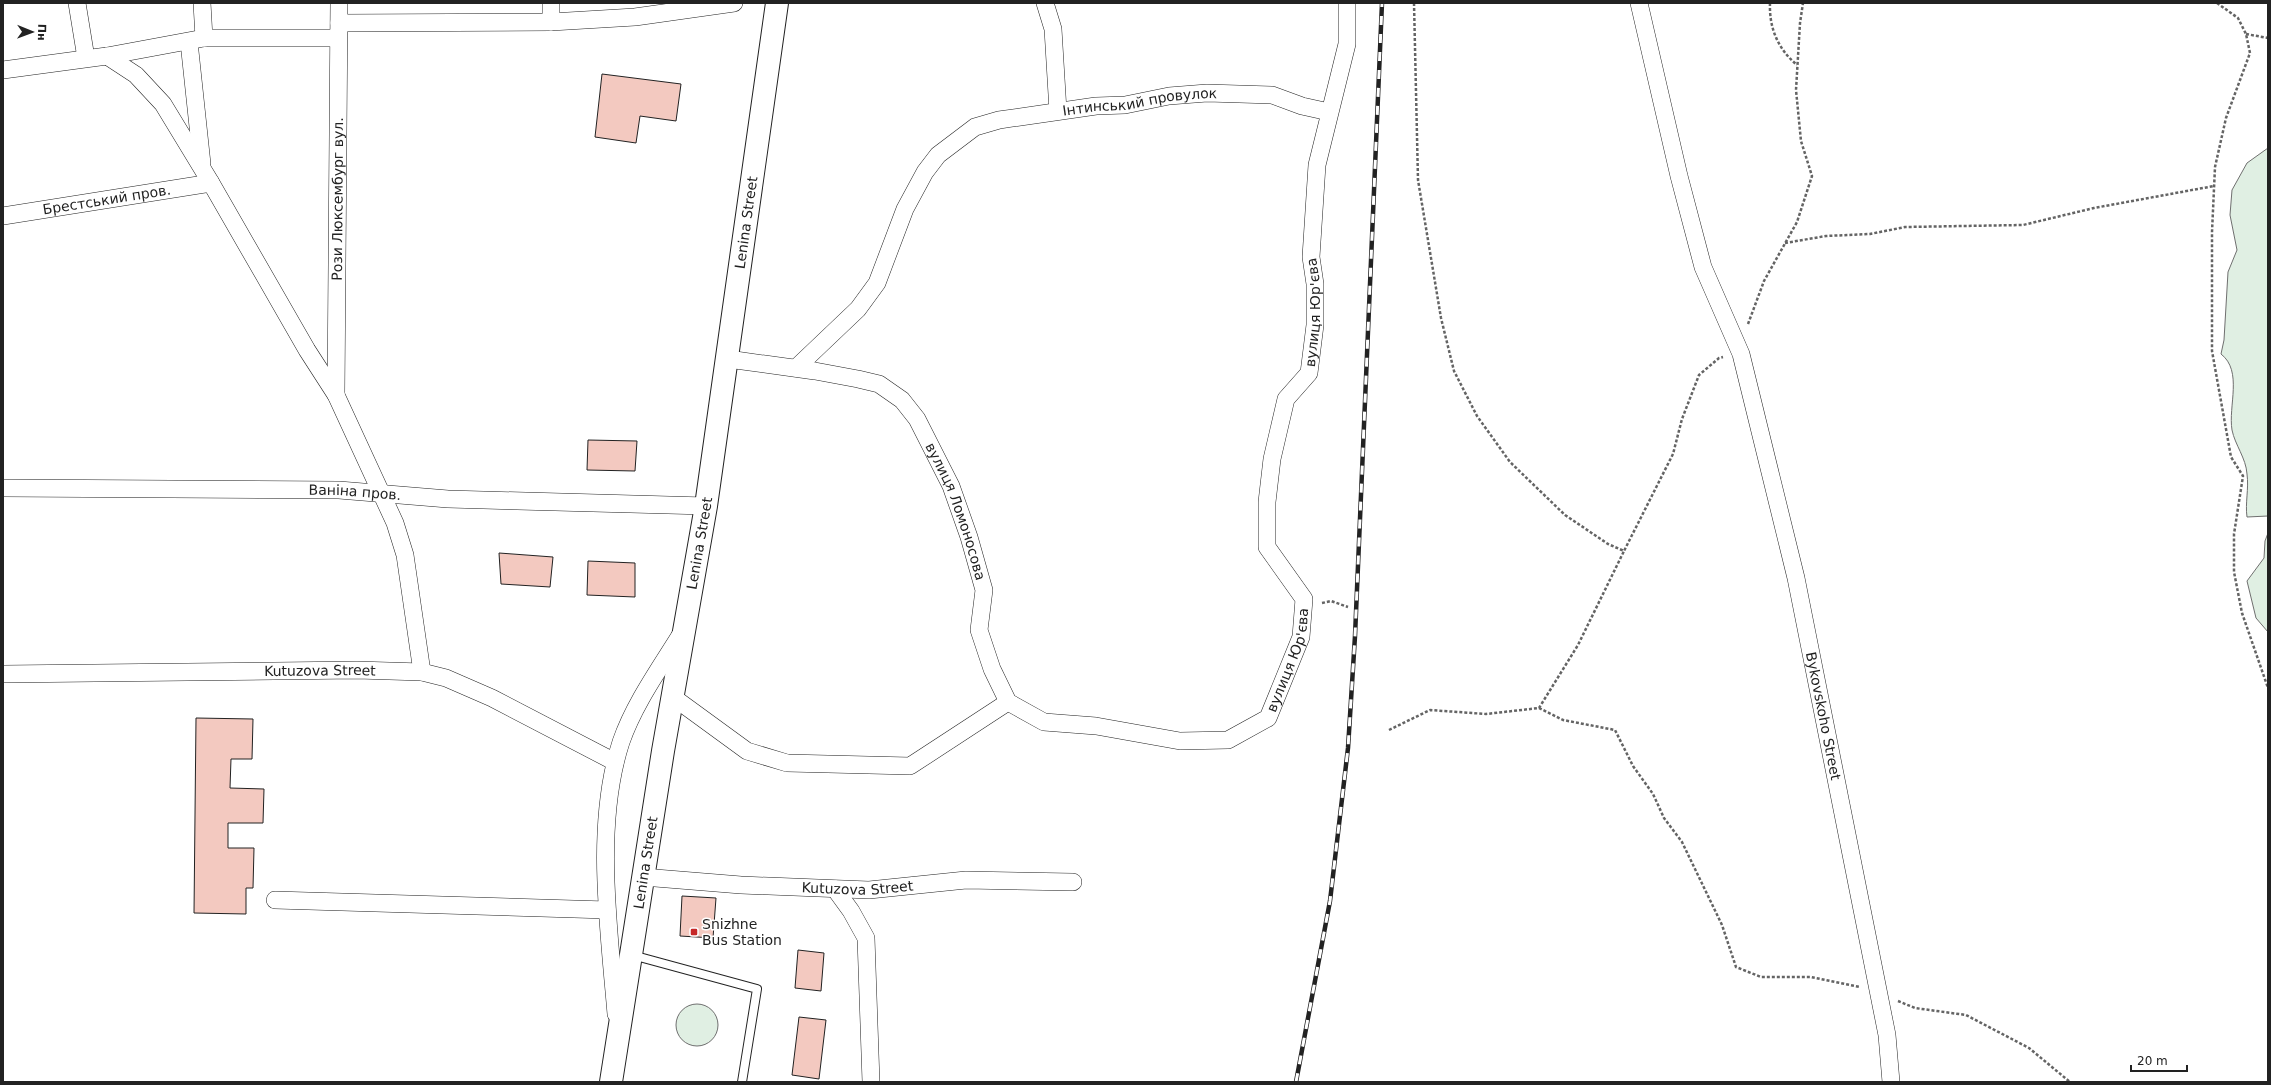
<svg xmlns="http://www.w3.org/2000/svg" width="2271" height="1085" font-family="'DejaVu Sans',sans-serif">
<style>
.green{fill:#e0efe3;stroke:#6f6f6f}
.building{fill:#f3c9c0;stroke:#222}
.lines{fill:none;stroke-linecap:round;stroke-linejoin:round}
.lane-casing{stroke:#222;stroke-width:10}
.street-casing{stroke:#222;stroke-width:18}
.secondary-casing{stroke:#222;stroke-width:24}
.path{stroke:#646464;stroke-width:2.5;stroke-dasharray:3 2;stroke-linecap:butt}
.lane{stroke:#fff;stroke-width:8}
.street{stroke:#fff;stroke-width:17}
.secondary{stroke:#fff;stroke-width:22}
.rail-casing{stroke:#222;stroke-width:4.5}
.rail{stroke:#fff;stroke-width:3;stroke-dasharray:9;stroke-linecap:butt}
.poi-dot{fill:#c62828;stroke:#fff;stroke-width:1.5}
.labels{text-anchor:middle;stroke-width:3;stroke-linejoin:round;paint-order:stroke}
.street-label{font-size:14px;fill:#222;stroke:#fff}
.poi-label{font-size:14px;fill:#222;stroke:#fff;text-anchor:start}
</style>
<rect width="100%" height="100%" fill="#fff"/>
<g class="green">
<path d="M 2268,148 L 2268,516 L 2247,517 C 2245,503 2249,489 2247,474 C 2246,458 2235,445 2232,430 C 2228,406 2243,371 2221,354 L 2224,340 L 2228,272 L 2237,250 L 2230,215 L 2232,190 L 2247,163 Z"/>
<path d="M 2268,533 L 2268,632 L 2256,618 L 2247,581 L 2264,558 L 2265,541 Z"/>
<circle cx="697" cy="1025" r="21"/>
</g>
<g class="building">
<path d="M 602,74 L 681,84 L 676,121 L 640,116 L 636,143 L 595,137 Z"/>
<path d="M 588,440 L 637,441 L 635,471 L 587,470 Z"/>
<path d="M 499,553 L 553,557 L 550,587 L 501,584 Z"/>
<path d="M 588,561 L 635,563 L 635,597 L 587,595 Z"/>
<path d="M 196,718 L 253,719 L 252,759 L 231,759 L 230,788 L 264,789 L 263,823 L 228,823 L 228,848 L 254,848 L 253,888 L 246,888 L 246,914 L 194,913 Z"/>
<path d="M 682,896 L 716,898 L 713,938 L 680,936 Z"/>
<path d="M 798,950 L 824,953 L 821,991 L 795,988 Z"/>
<path d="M 799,1017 L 826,1020 L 819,1079 L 792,1075 Z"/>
</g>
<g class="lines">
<defs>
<path id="lane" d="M 632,955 L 757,989 L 742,1082"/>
<g id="street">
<path d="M 77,3 L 86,58"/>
<path d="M 202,3 L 204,38"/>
<path d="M 551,3 L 551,22"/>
<path d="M 1045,3 L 1053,29 L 1058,111"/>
<path id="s1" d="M 1639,3 L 1679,176 L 1703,267 L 1741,354 L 1796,578 L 1887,1035 L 1891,1082"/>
<path d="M 339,23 L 551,22 L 635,17 L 734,3"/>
<path d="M 189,42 L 202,164"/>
<path d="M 107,56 L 136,75 L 163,104 L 211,183 L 307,350 L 336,395 L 395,523 L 405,555 L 422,672"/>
<path d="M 3,70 L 107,56 L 204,38 L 338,38"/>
<path id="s2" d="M 3,216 L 211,183"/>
<path id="s3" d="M 728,359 L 815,371 L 858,379 L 879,384 L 902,400 L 917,419 L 951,486 L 969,537 L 984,590 L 979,630 L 992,669 L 1008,702 L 1044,722 L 1096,726 L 1180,741 L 1228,740 L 1268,718 L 1301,637 L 1304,599 L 1267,547 L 1267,502 L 1272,459 L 1286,399 L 1309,373 L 1315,325 L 1315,284 L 1311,257 L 1317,165 L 1347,44 L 1347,3"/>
<path id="s4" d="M 796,368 L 858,309 L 877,283 L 905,209 L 925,172 L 938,155 L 975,127 L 999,120 L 1096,106 L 1125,105 L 1169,96 L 1207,93 L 1272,95 L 1302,106 L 1329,112"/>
<path id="s5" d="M 336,395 L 339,3"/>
<path id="s6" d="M 3,488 L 339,490 L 448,499 L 706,506"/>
<path id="s7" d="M 3,674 L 357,670 L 422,672 L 446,678 L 492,698 L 615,762"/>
<path d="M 673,697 L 747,751 L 787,763 L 910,766 L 1008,702"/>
<path id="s8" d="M 643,877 L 741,885 L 869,890 L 966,880 L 1073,882"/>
<path d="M 835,889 L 851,911 L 866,938 L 871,1082"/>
<path d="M 275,900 L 607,910"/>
<path d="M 616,1014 C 609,929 594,825 621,742 C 634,704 660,668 681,634"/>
</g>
<g id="secondary">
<path id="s9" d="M 611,1082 L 663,751 L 706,506 L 777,3"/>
</g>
</defs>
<use href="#lane" class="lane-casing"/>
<use href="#street" class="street-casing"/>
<use href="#secondary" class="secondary-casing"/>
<g class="path">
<path d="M 1414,3 L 1418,180 L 1441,318 L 1454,371 L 1477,416 L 1510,462 L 1565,515 L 1608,544 L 1624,551 L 1673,454 L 1682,419 L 1699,375 L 1719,358 L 1723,357"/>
<path d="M 1770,3 C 1769,28 1778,49 1797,65"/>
<path d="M 2217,3 L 2238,18 L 2246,34 L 2250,53 L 2226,118 L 2215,167 L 2212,232 L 2212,351 L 2231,457 L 2243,476 L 2234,534 L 2234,572 L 2242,613 L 2268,688"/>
<path d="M 2246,34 L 2268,38"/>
<path d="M 1785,243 L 1826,236 L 1870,234 L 1905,227 L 2023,225 L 2094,208 L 2214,186"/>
<path d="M 1748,324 L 1764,281 L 1797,222 L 1812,176 L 1801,141 L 1796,90 L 1800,23 L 1803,3"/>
<path d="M 1322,603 L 1331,601 L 1348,607"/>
<path d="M 1539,708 L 1563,720 L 1615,730 L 1633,766 L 1653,794 L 1664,818 L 1682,842 L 1722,925 L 1736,967 L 1761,977 L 1811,977 L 1860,987"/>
<path d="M 1389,730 L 1430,710 L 1486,714 L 1539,708 L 1578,645 L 1624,551"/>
<path d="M 1898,1001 L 1915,1008 L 1966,1015 L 2029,1048 L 2070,1082"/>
</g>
<use href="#lane" class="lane"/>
<use href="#street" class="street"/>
<use href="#secondary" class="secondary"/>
<defs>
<path id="rail" d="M 1296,1082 L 1330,901 L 1348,748 L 1355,636 L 1382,3"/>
</defs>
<use href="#rail" class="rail-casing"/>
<use href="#rail" class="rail"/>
</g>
<rect class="poi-dot" x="690" y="928" width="8" height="8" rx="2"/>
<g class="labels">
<g class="street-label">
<text dy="5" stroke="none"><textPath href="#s4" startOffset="474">Інтинський провулок</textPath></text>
<text dy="5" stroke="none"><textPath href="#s5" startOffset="196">Рози Люксембург вул.</textPath></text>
<text dy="5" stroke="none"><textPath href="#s2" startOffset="105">Брестський пров.</textPath></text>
<text dy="5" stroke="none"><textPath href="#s9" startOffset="870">Lenina Street</textPath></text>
<text dy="5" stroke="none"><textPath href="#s3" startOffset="1215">вулиця Юр'єва</textPath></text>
<text dy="5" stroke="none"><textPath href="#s6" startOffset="352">Ваніна пров.</textPath></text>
<text dy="5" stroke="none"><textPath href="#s3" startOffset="306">вулиця Ломоносова</textPath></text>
<text dy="5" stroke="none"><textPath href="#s9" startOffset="546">Lenina Street</textPath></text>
<text dy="5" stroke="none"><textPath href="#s3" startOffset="842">вулиця Юр'єва</textPath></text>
<text dy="5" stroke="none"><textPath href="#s7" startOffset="317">Kutuzova Street</textPath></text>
<text dy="5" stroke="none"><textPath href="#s1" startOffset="738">Bykovskoho Street</textPath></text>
<text dy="5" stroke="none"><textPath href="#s9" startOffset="222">Lenina Street</textPath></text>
<text dy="5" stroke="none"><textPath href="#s8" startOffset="215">Kutuzova Street</textPath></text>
</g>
<g class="poi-label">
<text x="702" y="929">Snizhne<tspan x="702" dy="16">Bus Station</tspan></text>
</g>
</g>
<rect width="2271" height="1085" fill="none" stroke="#222222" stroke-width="8"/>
<g transform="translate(32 32) rotate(91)" stroke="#ffffff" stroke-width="3" paint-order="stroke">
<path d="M0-3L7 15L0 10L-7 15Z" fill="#222222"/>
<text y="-6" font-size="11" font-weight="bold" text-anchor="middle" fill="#222222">Пн</text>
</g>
<path d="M2131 1065v6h56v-6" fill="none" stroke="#222222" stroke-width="2"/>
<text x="2137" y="1065" font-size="12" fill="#222222" stroke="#ffffff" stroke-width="3" paint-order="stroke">20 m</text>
</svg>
